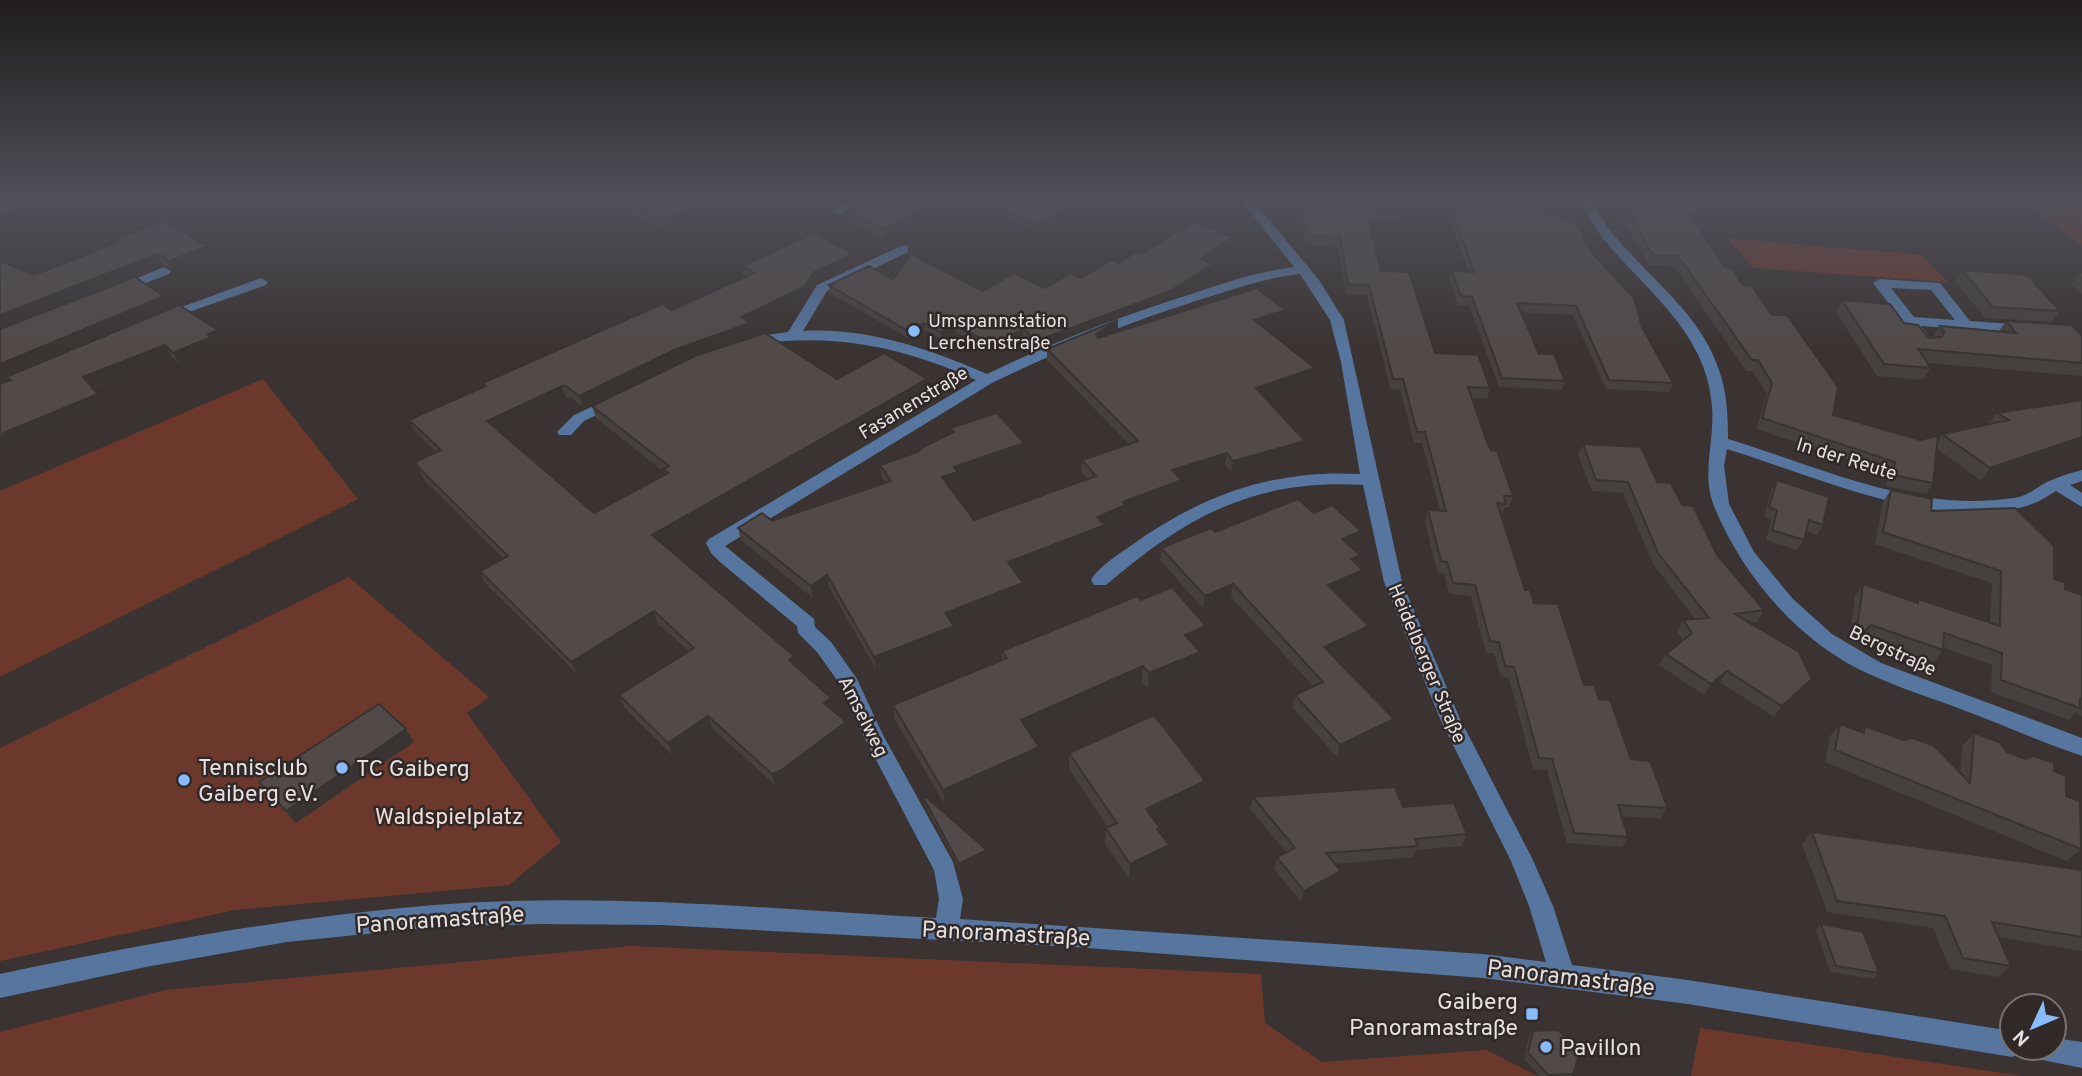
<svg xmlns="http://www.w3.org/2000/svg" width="2082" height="1076" font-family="Overpass,sans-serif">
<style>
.green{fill:#6d382c}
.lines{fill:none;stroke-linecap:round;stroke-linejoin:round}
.minor{fill:#56769f;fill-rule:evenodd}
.wall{fill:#46403e}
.shaded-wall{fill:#393432}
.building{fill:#514a48;stroke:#393432;stroke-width:2}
.poi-dot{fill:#87bbfc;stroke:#302927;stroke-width:2.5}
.labels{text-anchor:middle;stroke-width:5;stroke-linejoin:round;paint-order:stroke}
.poi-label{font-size:19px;fill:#e5e1e0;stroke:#302927;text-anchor:start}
.street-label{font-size:19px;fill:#e5e1e0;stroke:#302927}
.near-poi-label{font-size:23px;fill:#e5e1e0;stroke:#302927;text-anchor:start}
.near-park-label{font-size:23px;fill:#f3dcd6;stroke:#302927}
.near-street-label{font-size:23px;fill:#e5e1e0;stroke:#302927}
</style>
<rect width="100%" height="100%" fill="#3a3331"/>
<g class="green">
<path d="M 2019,198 L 2082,198 L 2082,246 Z"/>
<path d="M 1727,238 L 1922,255 L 1948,282 L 1753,268 Z"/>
<path d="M 263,379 L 358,499 L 0,677 L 0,491 Z"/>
<path d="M 349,577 L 489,697 L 467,713 L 561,842 L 509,885 L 235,910 L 0,961 L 0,748 Z"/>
<path d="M 631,946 L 1261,974 L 1265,1023 L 1322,1062 L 1487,1050 L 1537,1076 L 0,1076 L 0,1032 L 165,990 Z"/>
<path d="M 1700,1028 L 2023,1076 L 1691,1076 Z"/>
</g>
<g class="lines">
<g class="minor">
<path d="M 855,198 L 871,198 L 840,214 L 830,211 Z"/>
<path d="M 1239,198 L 1251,198 L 1319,280 L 1344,320 L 1402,582 L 1461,721 L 1532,858 L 1553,906 L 1572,965 L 1688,980 L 2012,1031 L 2012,1048 L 2054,1048 L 2054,1038 L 2082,1042 L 2082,1068 L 2027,1057 L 2023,1048 L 2021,1053 L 2012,1057 L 1688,1004 L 1483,978 L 1074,947 L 661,925 L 539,924 L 436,927 L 287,942 L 146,967 L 0,998 L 0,974 C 144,944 287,917 434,905 C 600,892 770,909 936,918 L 939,899 L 934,870 L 864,737 L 842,687 L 817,652 L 798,633 L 797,626 L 720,562 L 711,553 L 706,543 L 709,539 L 976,380 C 902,346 827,331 747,346 L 740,342 L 747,338 L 788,332 L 817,285 L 903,245 L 908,246 L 908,252 L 827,291 L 803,331 C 866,327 930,349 987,374 C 1053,342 1121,316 1191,294 C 1224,283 1259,271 1294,267 ZM 1300,274 L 1330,320 L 1341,362 L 1360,474 C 1275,469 1201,495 1132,545 C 1119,554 1099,566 1091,580 L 1094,585 L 1106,585 C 1187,516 1253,479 1363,485 L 1384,582 L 1441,721 L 1511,861 L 1529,906 L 1546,962 L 1483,954 L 960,919 L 963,899 L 953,862 L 883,735 L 857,679 L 831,642 L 815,627 L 814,619 L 725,546 L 992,383 C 1058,351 1126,323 1196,301 C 1230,290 1264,278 1300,274 Z"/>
<path d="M 1569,198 L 1611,198 L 1593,204 C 1599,214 1606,226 1614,235 C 1650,279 1701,314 1719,370 C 1727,393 1728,415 1728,439 C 1820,467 1915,513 2013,498 C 2026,497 2036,488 2047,482 C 2058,477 2070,473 2082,470 L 2082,481 L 2070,485 L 2082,493 L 2082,507 L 2056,491 C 2045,498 2035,504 2023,507 C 1934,531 1812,475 1727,449 L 1724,466 L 1729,504 L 1754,552 L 1793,599 L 1832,634 L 1881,663 L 2082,738 L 2082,756 C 2042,742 2003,725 1963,710 C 1932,698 1899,688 1869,674 C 1800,643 1742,576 1714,506 C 1701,475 1715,439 1712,406 C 1707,334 1648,292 1605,241 C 1596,230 1590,217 1582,206 C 1578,201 1573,201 1569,198 Z"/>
<path d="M 164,267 L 171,271 L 169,274 L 125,291 L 115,291 L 113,288 Z"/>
<path d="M 261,278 L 268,282 L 266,285 L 166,320 L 161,321 L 154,317 Z"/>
<path d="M 1880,279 L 1940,283 L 1970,321 L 2026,325 L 2033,329 L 2026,333 L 1921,326 L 1932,341 L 1930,344 L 1920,344 L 1873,283 ZM 1891,288 L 1931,290 L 1955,320 L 1914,317 Z"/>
<path d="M 613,397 L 618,399 L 621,402 L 618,405 L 584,421 L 571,435 L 559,435 L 557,432 L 574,415 Z"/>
</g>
</g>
<g class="wall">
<path d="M 0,198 L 98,198 L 62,212 L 50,208 Z"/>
<path d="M 616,198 L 704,198 L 711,202 L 713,212 L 664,230 L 616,201 Z"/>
<path d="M 972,198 L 884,239 L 851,222 L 850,212 L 856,209 L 856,205 Z"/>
<path d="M 976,198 L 1100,198 L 1036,230 L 977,202 Z"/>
<path d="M 1297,198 L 1397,198 L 1398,212 L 1396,222 L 1368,220 L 1381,271 L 1435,353 L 1490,388 L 1487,399 L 1472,398 L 1487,442 L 1513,496 L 1509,507 L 1505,507 L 1502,515 L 1501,515 L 1525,590 L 1584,685 L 1599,699 L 1631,759 L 1667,808 L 1660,819 L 1622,816 L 1628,837 L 1622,847 L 1567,843 L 1547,770 L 1533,769 L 1509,678 L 1501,677 L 1494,653 L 1486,653 L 1471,596 L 1449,594 L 1444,573 L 1437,572 L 1425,521 L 1428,510 L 1440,510 L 1422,443 L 1414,443 L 1400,390 L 1390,389 L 1367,295 L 1346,294 L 1338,247 L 1305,245 Z"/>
<path d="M 1443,198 L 1519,198 L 1518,200 L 1593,254 L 1642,327 L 1673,383 L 1669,392 L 1606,389 L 1573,315 L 1520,312 L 1539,354 L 1565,381 L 1562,390 L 1499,387 L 1469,306 L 1458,305 L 1450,280 L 1452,271 L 1468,272 Z"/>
<path d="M 1621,198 L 1711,198 L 1694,220 L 1725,267 L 1833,415 L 1920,440 L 1938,441 L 1942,434 L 1988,424 L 1997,413 L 2082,400 L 1981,481 L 1937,449 L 1933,483 L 1926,494 L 1886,486 L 1888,473 L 1756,429 L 1767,394 L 1752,371 L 1746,371 L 1674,266 L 1649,265 L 1622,218 L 1626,208 L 1627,207 Z"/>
<path d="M 114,239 L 207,246 L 213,256 L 173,272 L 171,268 L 163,265 L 29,318 L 170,306 L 0,378 L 0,261 L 34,275 L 116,243 Z"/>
<path d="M 1232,244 L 1207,261 L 1212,271 L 1169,298 L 1036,349 L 1023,336 L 994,353 L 955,332 L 941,339 L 924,330 L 909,339 L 830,293 L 829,285 L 893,280 L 983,291 L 1045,288 L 1081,278 L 1141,254 Z"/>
<path d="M 853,254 L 854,265 L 816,283 L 806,298 L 750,325 L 752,334 L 677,361 L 583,407 L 570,397 L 566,398 L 498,429 L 594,513 L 665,475 L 663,471 L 596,418 L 592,406 L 837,379 L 928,390 L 662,543 L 797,667 L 834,710 L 832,711 L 848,734 L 783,782 L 775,785 L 712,728 L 672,755 L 624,707 L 619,695 L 689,651 L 657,623 L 576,673 L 485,583 L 480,571 L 503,558 L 425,481 L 421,474 L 415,462 L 436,452 L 415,432 L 409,420 L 484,387 L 483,383 L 672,310 L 745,277 L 744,276 L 742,266 Z"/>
<path d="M 1962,270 L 2060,311 L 2052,322 L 1986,318 L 1955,282 Z"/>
<path d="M 2079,273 L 2082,273 L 2082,294 L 2071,284 Z"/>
<path d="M 1842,300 L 1904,323 L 1929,338 L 1933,337 L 1940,326 L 1999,331 L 2006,321 L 2082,336 L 2082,376 L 1927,363 L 1931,368 L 1923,380 L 1877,376 L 1836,312 Z"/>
<path d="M 1285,310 L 1283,321 L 1263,328 L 1313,379 L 1264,396 L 1302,453 L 1231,472 L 1225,465 L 1180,478 L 1181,492 L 1126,513 L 1125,517 L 1105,525 L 1104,537 L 1015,572 L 1023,595 L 952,622 L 954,626 L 955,638 L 876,669 L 829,587 L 813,598 L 741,540 L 738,528 L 772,521 L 886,483 L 881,476 L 880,465 L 918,452 L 951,434 L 950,428 L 1024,443 L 1024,454 L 958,477 L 958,483 L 950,486 L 974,520 L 1088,479 L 1081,472 L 1082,460 L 1129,444 L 1047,360 L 1047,349 L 1118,331 L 1114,333 Z"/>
<path d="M 218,330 L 224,341 L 215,344 L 217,348 L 180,364 L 171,356 L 92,388 L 106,405 L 12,444 L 14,446 L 0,453 L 0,384 L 9,381 L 6,377 Z"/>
<path d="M 1583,444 L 1657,482 L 1682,505 L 1717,555 L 1764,610 L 1757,622 L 1749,623 L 1812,679 L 1804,690 L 1774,717 L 1720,682 L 1704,695 L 1659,665 L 1666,654 L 1683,640 L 1677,632 L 1683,620 L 1695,619 L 1653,564 L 1623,493 L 1592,491 L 1578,455 Z"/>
<path d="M 1777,480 L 1823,525 L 1817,535 L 1806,531 L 1804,540 L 1797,550 L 1766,540 L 1771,520 L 1764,517 L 1771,490 Z"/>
<path d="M 1891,490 L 1931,511 L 2054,579 L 2065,589 L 2082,595 L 2082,716 L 2075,713 L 2069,720 L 1991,692 L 1992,665 L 1944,648 L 1943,650 L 1934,662 L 1863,637 L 1855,644 L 1849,641 L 1855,596 L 1863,584 L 1916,602 L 1918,599 L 1990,623 L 1992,583 L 1875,544 L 1883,502 Z"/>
<path d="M 1314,513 L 1358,543 L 1350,546 L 1360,555 L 1357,565 L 1360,582 L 1335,593 L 1366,638 L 1331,654 L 1390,731 L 1337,757 L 1292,707 L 1295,695 L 1313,686 L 1231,597 L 1203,608 L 1160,560 L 1161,548 Z"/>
<path d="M 1141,600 L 1206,626 L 1204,641 L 1194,645 L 1200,652 L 1197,667 L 1148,689 L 1142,682 L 1029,732 L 1039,763 L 945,805 L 895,720 L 893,705 L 1002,660 L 1002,651 Z"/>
<path d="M 1840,724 L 1860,732 L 1865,726 L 1960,773 L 1963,745 L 1974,733 L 2007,752 L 2066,796 L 2081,849 L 2067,861 L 1825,762 L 1830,736 Z"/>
<path d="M 406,729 L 414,742 L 296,823 L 269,794 L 259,782 Z"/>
<path d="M 1069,753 L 1205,781 L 1202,797 L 1154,820 L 1160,828 L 1159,831 L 1169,845 L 1167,860 L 1129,879 L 1105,844 L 1106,828 L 1108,827 L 1069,769 Z"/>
<path d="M 1253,797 L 1403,807 L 1467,834 L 1462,846 L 1416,850 L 1413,857 L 1335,864 L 1341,871 L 1337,882 L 1301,902 L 1274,869 L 1277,857 L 1286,852 L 1250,809 Z"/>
<path d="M 924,799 L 987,850 L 988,857 L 960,870 L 925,805 Z"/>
<path d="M 1812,832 L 2082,870 L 2082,951 L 1998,937 L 2011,966 L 1998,977 L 1950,969 L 1933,928 L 1827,912 L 1802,844 Z"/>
<path d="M 1821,924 L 1879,973 L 1873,979 L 1830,972 L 1816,930 Z"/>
<path d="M 1533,1031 L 1573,1074 L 1572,1076 L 1540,1076 L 1524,1059 L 1529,1036 Z"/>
</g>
<g class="shaded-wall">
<path d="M 44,198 L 50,208 L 0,230 L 0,217 Z"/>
<path d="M 67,198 L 98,198 L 62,212 L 56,202 Z"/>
<path d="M 950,198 L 972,198 L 884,239 L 883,229 Z"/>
<path d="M 1090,198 L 1100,198 L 1036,230 L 1036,225 Z"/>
<path d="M 1708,198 L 1711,198 L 1691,224 L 1696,214 Z"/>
<path d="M 711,202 L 713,212 L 664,230 L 661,219 Z"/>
<path d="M 1233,237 L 1232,244 L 1200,266 L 1201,259 Z"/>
<path d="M 207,246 L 213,256 L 173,272 L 167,262 Z"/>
<path d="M 157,254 L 163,265 L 0,329 L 0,315 Z"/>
<path d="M 853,254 L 854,265 L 816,283 L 806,298 L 750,325 L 752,334 L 677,361 L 583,407 L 579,396 L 741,317 L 814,272 Z"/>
<path d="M 1213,264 L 1212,271 L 1169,298 L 1036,349 L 1036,341 Z"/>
<path d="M 164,296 L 170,306 L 0,378 L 0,364 Z"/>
<path d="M 1285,310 L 1283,321 L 1252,331 L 1254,320 Z"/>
<path d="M 1118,320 L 1118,331 L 1096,345 L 1096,334 Z"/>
<path d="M 924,323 L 924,330 L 909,339 L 908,331 Z"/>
<path d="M 954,325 L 955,332 L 941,339 L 941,332 Z"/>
<path d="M 1023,328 L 1023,336 L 994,353 L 994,345 Z"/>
<path d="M 218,330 L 224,341 L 215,344 L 217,348 L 180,364 L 173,353 L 208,334 Z"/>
<path d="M 165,345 L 171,356 L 90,388 L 83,377 Z"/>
<path d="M 1315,368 L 1313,379 L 1254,400 L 1256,388 Z"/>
<path d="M 927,379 L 928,390 L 656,547 L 652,535 Z"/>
<path d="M 562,386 L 566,398 L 492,432 L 487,421 Z"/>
<path d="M 98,394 L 106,405 L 12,444 L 14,446 L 0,453 L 0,437 L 3,433 Z"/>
<path d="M 2082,437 L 2082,446 L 1981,481 L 1990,468 Z"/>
<path d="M 1305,441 L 1302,453 L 1231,472 L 1233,461 Z"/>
<path d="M 1024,443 L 1024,454 L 958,477 L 958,483 L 943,488 L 942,477 L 954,467 Z"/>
<path d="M 1227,453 L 1225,465 L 1171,481 L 1172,470 Z"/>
<path d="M 1182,480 L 1181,492 L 1126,513 L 1125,517 L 1105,525 L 1104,537 L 1008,574 L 1008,562 L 1097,517 L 1123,502 Z"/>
<path d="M 1361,531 L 1358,543 L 1339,551 L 1342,539 Z"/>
<path d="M 1360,555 L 1357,567 L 1351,559 Z"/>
<path d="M 1363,570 L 1360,582 L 1325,597 L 1328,585 Z"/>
<path d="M 827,575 L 829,587 L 813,598 L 811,586 Z"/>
<path d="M 1023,583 L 1023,595 L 946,624 L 945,613 Z"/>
<path d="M 1233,584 L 1231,597 L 1203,608 L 1205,596 Z"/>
<path d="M 654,611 L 657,623 L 576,673 L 571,662 Z"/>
<path d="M 1871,625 L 1863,637 L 1855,644 L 1863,633 Z"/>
<path d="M 954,626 L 955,638 L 876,669 L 874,657 Z"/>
<path d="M 1206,626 L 1204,641 L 1183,650 L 1185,635 Z"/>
<path d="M 1369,626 L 1366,638 L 1321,659 L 1324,647 Z"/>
<path d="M 1200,652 L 1197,667 L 1148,689 L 1149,673 Z"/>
<path d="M 794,656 L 797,668 L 789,660 Z"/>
<path d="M 1143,666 L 1142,682 L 1021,735 L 1021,720 Z"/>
<path d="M 1727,671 L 1720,682 L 1704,695 L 1711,684 Z"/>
<path d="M 1812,679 L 1804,690 L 1774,717 L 1782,706 Z"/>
<path d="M 831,698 L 834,710 L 826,715 L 824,703 Z"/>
<path d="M 708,716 L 712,728 L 672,755 L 668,743 Z"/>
<path d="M 1394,719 L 1390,731 L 1337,757 L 1340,745 Z"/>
<path d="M 846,722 L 848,734 L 783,782 L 775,785 L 772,774 Z"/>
<path d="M 406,729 L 414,742 L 296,823 L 286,811 Z"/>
<path d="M 1039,747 L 1039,763 L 945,805 L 943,790 Z"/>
<path d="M 1205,781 L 1202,797 L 1145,824 L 1146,809 Z"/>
<path d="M 1169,845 L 1167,860 L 1129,879 L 1130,864 Z"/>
<path d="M 987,850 L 988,857 L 960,870 L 959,864 Z"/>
<path d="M 1341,871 L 1337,882 L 1301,902 L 1304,891 Z"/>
</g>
<g class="building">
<path d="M 0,198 L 43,198 L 0,217 Z"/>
<path d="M 45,198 L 67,198 L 56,202 Z"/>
<path d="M 626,198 L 704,198 L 711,202 L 661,219 Z"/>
<path d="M 871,198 L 950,198 L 883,229 L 850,212 L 860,207 L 856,205 Z"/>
<path d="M 980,198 L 1090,198 L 1036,225 Z"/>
<path d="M 1300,198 L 1397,198 L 1398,212 L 1366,211 L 1381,271 L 1409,272 L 1435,353 L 1478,355 L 1490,388 L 1468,387 L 1487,442 L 1491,450 L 1497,451 L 1513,496 L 1504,496 L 1506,504 L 1497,503 L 1525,590 L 1530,590 L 1534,603 L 1558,604 L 1584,685 L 1594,685 L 1599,699 L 1610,700 L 1631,759 L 1650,761 L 1664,798 L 1667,808 L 1618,805 L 1628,837 L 1574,833 L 1552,759 L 1539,758 L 1514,667 L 1505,666 L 1499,642 L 1490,641 L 1475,585 L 1453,583 L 1447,562 L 1441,561 L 1428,510 L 1446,511 L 1425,432 L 1417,432 L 1403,379 L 1393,379 L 1369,285 L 1348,284 L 1340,237 L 1307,235 Z"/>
<path d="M 1448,198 L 1517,198 L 1517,199 L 1576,223 L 1593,254 L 1634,298 L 1642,327 L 1673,383 L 1609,380 L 1576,306 L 1517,303 L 1539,354 L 1554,354 L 1565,381 L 1502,378 L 1472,297 L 1461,296 L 1452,271 L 1474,272 Z"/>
<path d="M 1631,198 L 1708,198 L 1696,214 L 1689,213 L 1725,267 L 1731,268 L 1743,285 L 1752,286 L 1772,315 L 1787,315 L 1838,387 L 1833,415 L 1920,440 L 1938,436 L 1933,483 L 1893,475 L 1895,462 L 1762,418 L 1772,383 L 1758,360 L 1752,360 L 1678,256 L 1653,255 L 1626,208 L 1631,208 L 1628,204 L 1635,204 Z"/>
<path d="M 164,221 L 207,246 L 167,262 L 166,258 L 157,254 L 0,315 L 0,261 L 34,275 L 119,242 L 114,239 Z"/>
<path d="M 1194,222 L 1233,237 L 1201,259 L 1213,264 L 1170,291 L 1036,341 L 1023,328 L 994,345 L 954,325 L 941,332 L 924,323 L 908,331 L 829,285 L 869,266 L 893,280 L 911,254 L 983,291 L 1014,273 L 1045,288 L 1071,273 L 1081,278 L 1112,260 L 1119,263 L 1136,252 L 1141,254 Z"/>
<path d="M 815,233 L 853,254 L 814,272 L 804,287 L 741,317 L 750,323 L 674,350 L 579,396 L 566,386 L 562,386 L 487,421 L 594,513 L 668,473 L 663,469 L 669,466 L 592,406 L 695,356 L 765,333 L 837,379 L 884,353 L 927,379 L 652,535 L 794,656 L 789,660 L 831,698 L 824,703 L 846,722 L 780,771 L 772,774 L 708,716 L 668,743 L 619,695 L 694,648 L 654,611 L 571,662 L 480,571 L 508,556 L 420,469 L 415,462 L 441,450 L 409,420 L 486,386 L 483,383 L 662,304 L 672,310 L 754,273 L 742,266 Z"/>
<path d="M 1962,270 L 2027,275 L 2060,311 L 1993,307 Z"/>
<path d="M 135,277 L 164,296 L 0,364 L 0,329 Z"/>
<path d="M 1257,288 L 1285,310 L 1254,320 L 1315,368 L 1256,388 L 1305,441 L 1233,461 L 1227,453 L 1172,470 L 1182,480 L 1123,502 L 1126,505 L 1097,517 L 1105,525 L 1008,562 L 1023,583 L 945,613 L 954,626 L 874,657 L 827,575 L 811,586 L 738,528 L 762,513 L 772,521 L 891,481 L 880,465 L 918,452 L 923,447 L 954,432 L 950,428 L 997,413 L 1024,443 L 954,467 L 958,472 L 942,477 L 974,520 L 1096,476 L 1082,460 L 1138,441 L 1047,349 L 1118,320 L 1096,334 L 1098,338 Z"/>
<path d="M 1842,300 L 1890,304 L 1904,323 L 1918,325 L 1929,338 L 1942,337 L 1944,332 L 1940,326 L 2016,333 L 2006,321 L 2072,325 L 2082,336 L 2082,363 L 1918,349 L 1931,368 L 1884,364 Z"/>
<path d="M 179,305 L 218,330 L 208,334 L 211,337 L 173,353 L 165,345 L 83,377 L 98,394 L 3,433 L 5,435 L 0,437 L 0,384 L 11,380 L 6,377 Z"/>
<path d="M 2082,400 L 2082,437 L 1990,468 L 1942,434 L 2009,420 L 1997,413 Z"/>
<path d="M 1583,444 L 1641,447 L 1657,482 L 1671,483 L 1682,505 L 1693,506 L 1717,555 L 1764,610 L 1735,614 L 1799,652 L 1812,679 L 1782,706 L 1727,671 L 1711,684 L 1666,654 L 1692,633 L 1683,620 L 1709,618 L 1658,553 L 1628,482 L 1596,480 Z"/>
<path d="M 1777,480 L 1829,497 L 1823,525 L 1809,520 L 1804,540 L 1772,530 L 1777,510 L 1769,507 Z"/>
<path d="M 1891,490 L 1932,499 L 1931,511 L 2015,508 L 2054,546 L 2054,579 L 2065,582 L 2065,589 L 2082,595 L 2082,700 L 2080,699 L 2080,708 L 2001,680 L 2002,653 L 1944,633 L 1943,650 L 1871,625 L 1863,633 L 1857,629 L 1863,584 L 1918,603 L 1918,599 L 2000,626 L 2001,571 L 1883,532 Z"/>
<path d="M 1298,499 L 1314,513 L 1332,505 L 1361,531 L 1342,539 L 1360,555 L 1351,559 L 1363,570 L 1328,585 L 1369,626 L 1324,647 L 1394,719 L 1340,745 L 1295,695 L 1323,682 L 1233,584 L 1205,596 L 1161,548 L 1211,528 L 1215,532 Z"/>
<path d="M 1172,587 L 1206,626 L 1185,635 L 1200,652 L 1149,673 L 1143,666 L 1021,720 L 1039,747 L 943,790 L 893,705 L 1007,658 L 1002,651 L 1137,596 L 1141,600 Z"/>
<path d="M 379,704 L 406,729 L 286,811 L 259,782 Z"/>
<path d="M 1154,715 L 1205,781 L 1146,809 L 1160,828 L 1157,829 L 1169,845 L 1130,864 L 1106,828 L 1117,823 L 1069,753 Z"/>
<path d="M 1840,724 L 1864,733 L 1865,726 L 1903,740 L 1913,738 L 1934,746 L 1970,783 L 1974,733 L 1999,742 L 2007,752 L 2025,759 L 2034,756 L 2054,763 L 2054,771 L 2066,776 L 2066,796 L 2080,801 L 2081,849 L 1835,750 Z"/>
<path d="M 1395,787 L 1403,807 L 1454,803 L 1467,834 L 1415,839 L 1418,846 L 1326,853 L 1341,871 L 1304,891 L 1277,857 L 1295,848 L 1253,797 Z"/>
<path d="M 926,797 L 987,850 L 959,864 L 924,799 Z"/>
<path d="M 1812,832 L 2082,870 L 2082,937 L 1992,922 L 2011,966 L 1963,958 L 1945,916 L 1837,901 Z"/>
<path d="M 1821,924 L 1863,932 L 1879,973 L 1836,966 Z"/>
<path d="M 1558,1030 L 1580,1051 L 1573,1074 L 1548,1075 L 1528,1053 L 1533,1031 Z"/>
</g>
<linearGradient id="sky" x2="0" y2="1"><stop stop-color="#201c1b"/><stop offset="0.57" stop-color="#4f505a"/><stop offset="1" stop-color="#4f505a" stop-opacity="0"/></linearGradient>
<rect width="2082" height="349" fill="url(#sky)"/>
<g class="poi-dot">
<circle cx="914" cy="331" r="7"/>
<circle cx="342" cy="768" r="7"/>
<circle cx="184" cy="780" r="7"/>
<rect x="1525" y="1007" width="14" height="14" rx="3.5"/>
<circle cx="1546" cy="1047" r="7"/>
</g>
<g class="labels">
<g class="poi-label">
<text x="928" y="327">Umspannstation<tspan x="928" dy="22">Lerchenstraße</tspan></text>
</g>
<g class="street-label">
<text transform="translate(913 402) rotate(-31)" y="7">Fasanenstraße</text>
<text transform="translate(1847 458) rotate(17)" y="7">In der Reute</text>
<text transform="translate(1893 650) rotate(25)" y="7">Bergstraße</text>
<text transform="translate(1428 663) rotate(67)" y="7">Heidelberger Straße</text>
<text transform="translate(864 716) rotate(63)" y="7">Amselweg</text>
</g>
<g class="near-poi-label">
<text x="198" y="775">Tennisclub<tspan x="198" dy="26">Gaiberg e.V.</tspan></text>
<text x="356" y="776">TC Gaiberg</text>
<text x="1518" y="1009" text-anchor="end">Gaiberg<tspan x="1518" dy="26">Panoramastraße</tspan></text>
<text x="1560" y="1055">Pavillon</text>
</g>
<g class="near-park-label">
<text x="449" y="824">Waldspielplatz</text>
</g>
<g class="near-street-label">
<text transform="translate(440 919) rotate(-4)" y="8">Panoramastraße</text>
<text transform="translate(1006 933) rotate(3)" y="8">Panoramastraße</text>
<text transform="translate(1571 977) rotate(7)" y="8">Panoramastraße</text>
</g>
</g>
<g transform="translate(2033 1027) rotate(226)"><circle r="33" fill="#302927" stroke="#787371" stroke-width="2"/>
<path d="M0-5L12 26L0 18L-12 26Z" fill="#87bbfc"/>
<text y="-10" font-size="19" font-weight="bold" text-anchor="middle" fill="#e5e1e0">N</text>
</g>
</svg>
